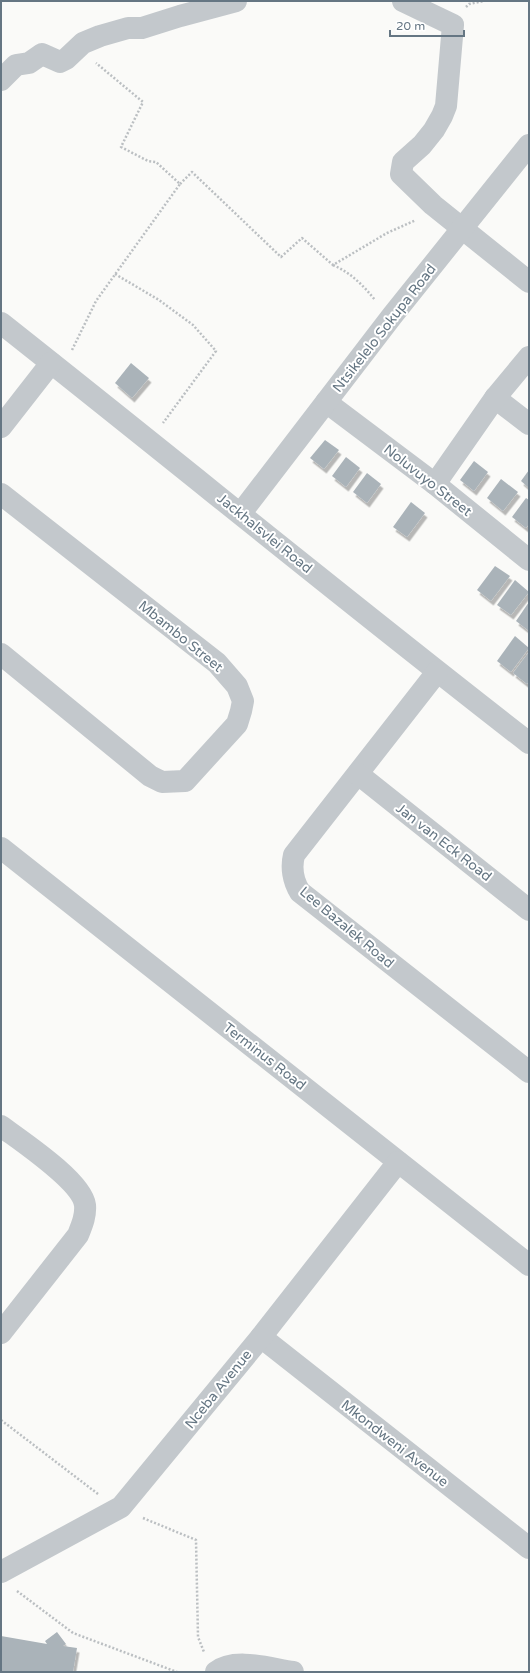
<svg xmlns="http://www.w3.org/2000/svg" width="530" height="1673" font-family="'Varela Round',sans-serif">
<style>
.building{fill:#aab3b9;filter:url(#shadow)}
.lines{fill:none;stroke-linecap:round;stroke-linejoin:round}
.path{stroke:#bbbfc2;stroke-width:2.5;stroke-dasharray:2 2;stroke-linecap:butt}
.minor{stroke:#c3c8cc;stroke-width:22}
.labels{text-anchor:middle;stroke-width:4;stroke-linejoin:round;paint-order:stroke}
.street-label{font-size:14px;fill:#657683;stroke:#fff}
</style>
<defs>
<filter id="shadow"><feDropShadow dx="2.5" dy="4.5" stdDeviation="0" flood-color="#0004"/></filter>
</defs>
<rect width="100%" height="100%" fill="#fafaf8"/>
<g class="building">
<path d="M 131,363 L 149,378 L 132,398 L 115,383 Z"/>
<path d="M 325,440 L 339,450 L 324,469 L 310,458 Z"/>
<path d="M 346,457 L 360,468 L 346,487 L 332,476 Z"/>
<path d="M 474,461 L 488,472 L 474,491 L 460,480 Z"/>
<path d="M 529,470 L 529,488 L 521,481 Z"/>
<path d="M 367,473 L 381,484 L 367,503 L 353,492 Z"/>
<path d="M 501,479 L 518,492 L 503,511 L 487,498 Z"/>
<path d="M 526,498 L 529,500 L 529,524 L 526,528 L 512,517 Z"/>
<path d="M 411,502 L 425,513 L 407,537 L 393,527 Z"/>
<path d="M 495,566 L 510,576 L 491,601 L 477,590 Z"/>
<path d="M 515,580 L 529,592 L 511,615 L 497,605 Z"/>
<path d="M 529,602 L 529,631 L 516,621 Z"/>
<path d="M 515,636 L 529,648 L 511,672 L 497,661 Z"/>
<path d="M 529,652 L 529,681 L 527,684 L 513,673 Z"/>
<path d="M 57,1632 L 66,1644 L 63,1646 L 77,1648 L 73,1672 L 1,1672 L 1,1636 L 47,1644 L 45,1641 Z"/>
</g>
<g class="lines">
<g class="path">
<path d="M 466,7 L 469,4 L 484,1"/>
<path d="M 180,184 L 192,172 L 281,257 L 302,238 L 333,265 L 387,233 L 416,220"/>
<path d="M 333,265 C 351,273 363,285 375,300"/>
<path d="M 115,274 L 159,300 L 193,325 L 216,351 L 163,423"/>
<path d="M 72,350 L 96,301 L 180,184 L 156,162 L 148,161 L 121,147 L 143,102 L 96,63"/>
<path d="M 1,1420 L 98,1494"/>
<path d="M 143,1518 L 196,1540 L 198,1637 L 204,1652"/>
<path d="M 17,1591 L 73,1633 L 177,1672"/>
</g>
<g class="minor">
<path d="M 403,1 L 453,25 L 446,106 L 442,116 L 434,130 L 422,145 L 403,162 L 401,174 L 433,205 L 529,282"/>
<path d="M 1,80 L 16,65 L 29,63 L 42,54 L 60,62 L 66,59 L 83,43 L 100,36 L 128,28 L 142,28 L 180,16 L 236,1"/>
<path d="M 1,323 C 177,462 351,605 529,743"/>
<path d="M 495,398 L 529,424"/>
<path d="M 326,402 L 435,484 L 529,560"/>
<path d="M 1,427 L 51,363"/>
<path d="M 435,484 L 495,398 L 529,357"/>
<path d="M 1,494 L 217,663 L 237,686 L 243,701 L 241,711 L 237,724 L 185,781 L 162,782 L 150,776 L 1,654"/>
<path d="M 241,513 L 392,316 L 529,145"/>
<path d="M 437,672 L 294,855 C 291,867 293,881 300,892 L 529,1072"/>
<path d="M 358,774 L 529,910"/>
<path d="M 1,848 L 529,1265"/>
<path d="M 1,1126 C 21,1141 82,1181 85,1205 C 86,1216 82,1225 78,1235 L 1,1333"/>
<path d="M 261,1337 L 529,1548"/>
<path d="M 1,1572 L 121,1507 L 261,1337 L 398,1162"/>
<path d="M 216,1672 C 235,1657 271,1669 293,1672"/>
</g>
</g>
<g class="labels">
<g class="street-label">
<text transform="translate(384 328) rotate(-52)" y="5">Ntsikelelo Sokupa Road</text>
<text transform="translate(428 480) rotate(38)" y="5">Noluvuyo Street</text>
<text transform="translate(265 533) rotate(39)" y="5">Jackhalsvlei Road</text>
<text transform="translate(181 636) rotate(39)" y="5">Mbambo Street</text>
<text transform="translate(444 842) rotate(38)" y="5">Jan van Eck Road</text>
<text transform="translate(347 927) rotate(40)" y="5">Lee Bazalek Road</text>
<text transform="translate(265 1056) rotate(38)" y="5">Terminus Road</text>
<text transform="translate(218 1389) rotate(-51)" y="5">Nceba Avenue</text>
<text transform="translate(395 1443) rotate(38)" y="5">Mkondweni Avenue</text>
</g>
</g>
<rect width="530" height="1673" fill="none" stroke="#657683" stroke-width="4"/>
<path d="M390 30v6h74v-6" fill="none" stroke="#657683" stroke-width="2"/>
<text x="396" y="30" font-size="12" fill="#657683" stroke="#ffffff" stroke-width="3" paint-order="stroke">20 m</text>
</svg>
